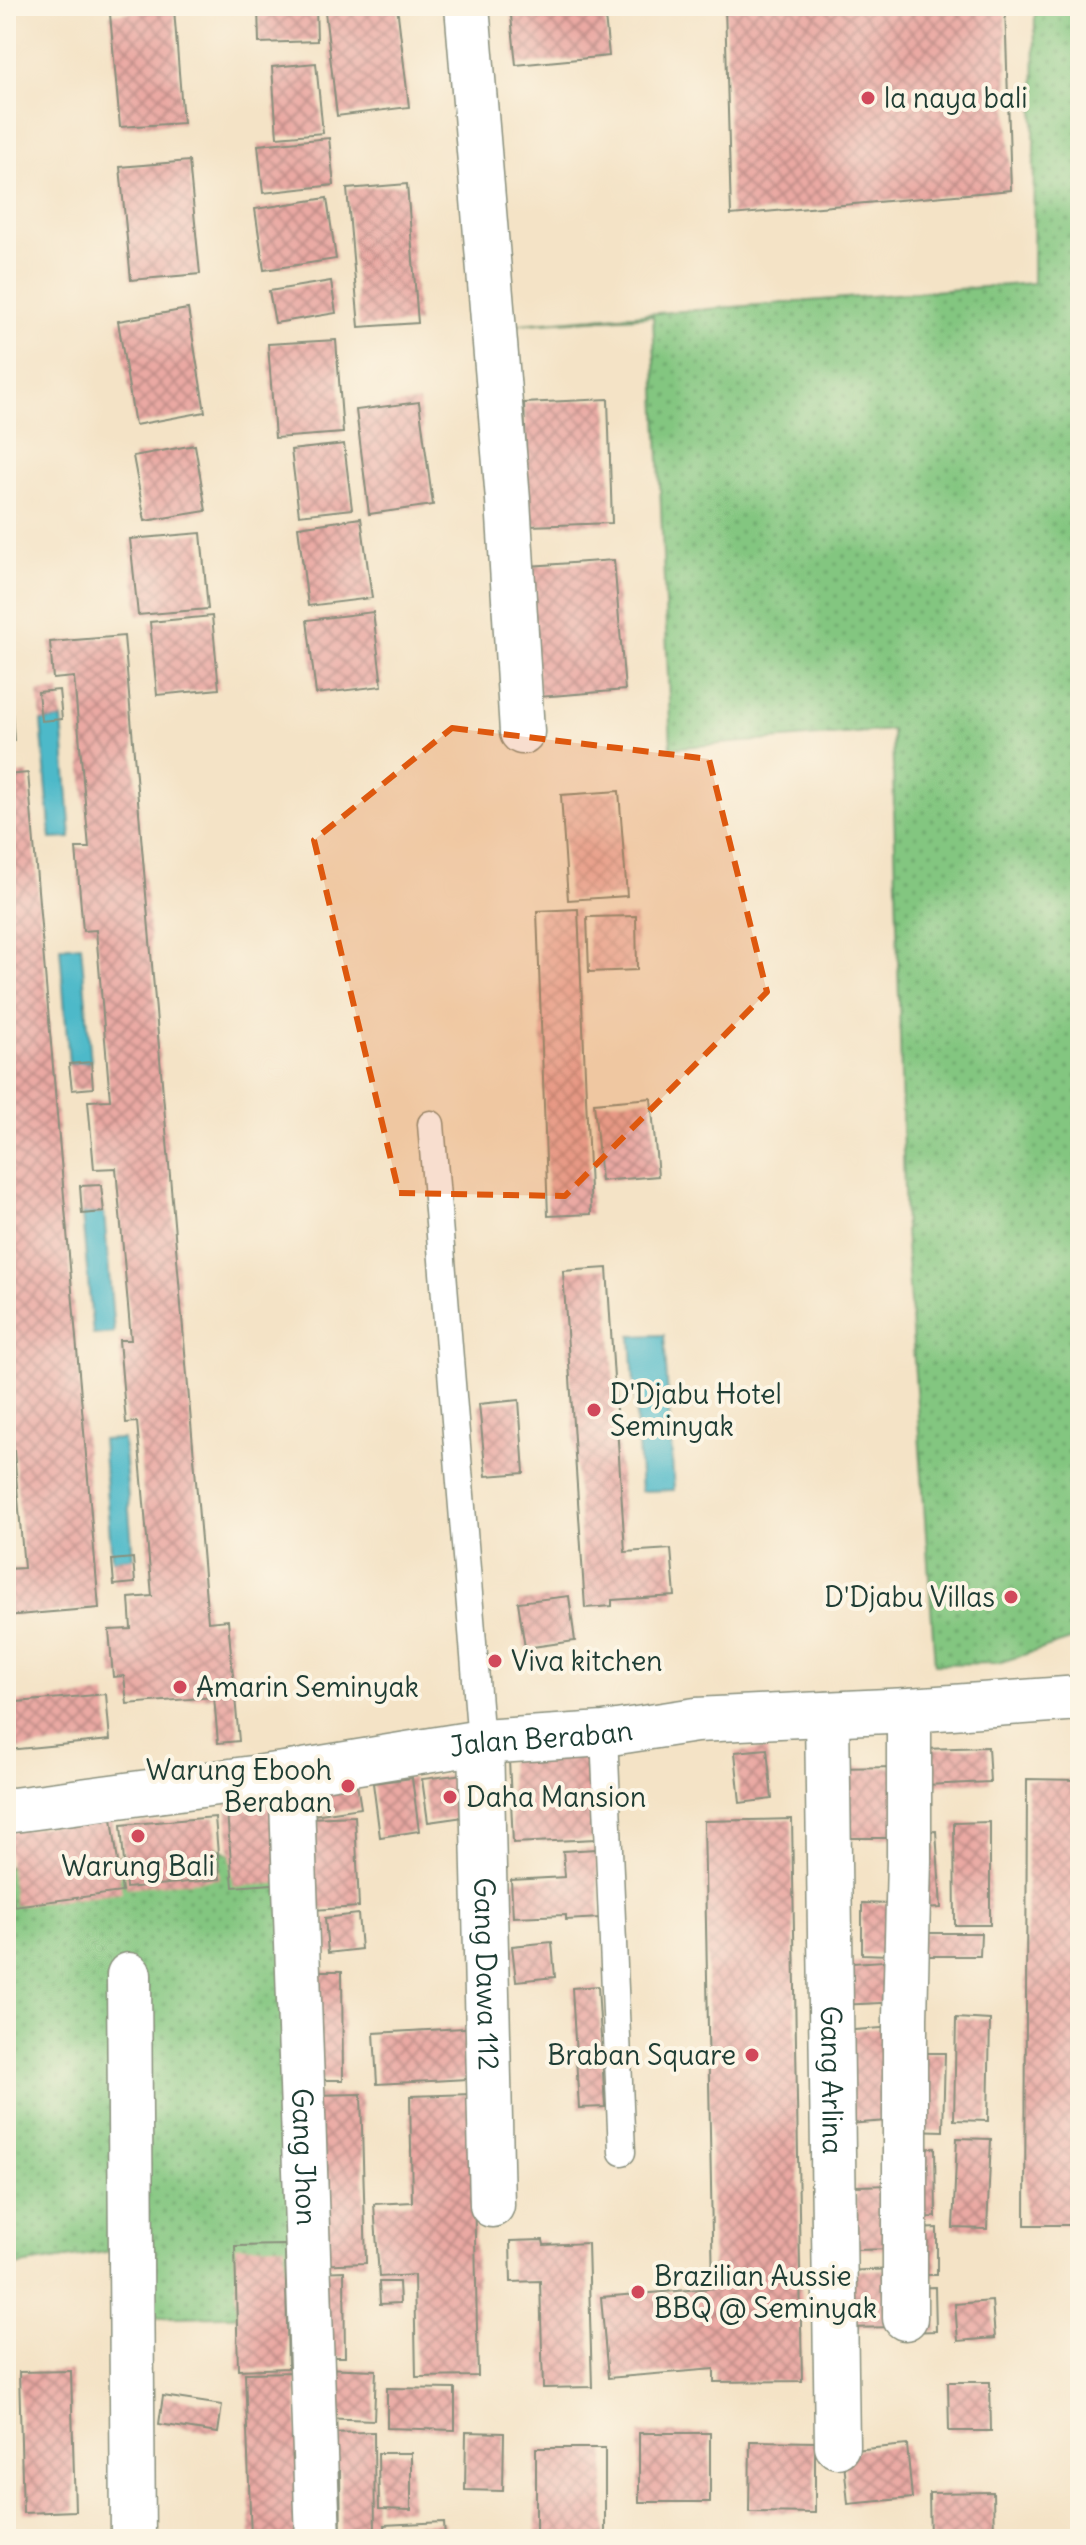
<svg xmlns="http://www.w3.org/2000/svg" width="1086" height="2545" font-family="Delius,sans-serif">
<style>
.grass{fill:url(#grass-dots);stroke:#51825a;stroke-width:2}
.water{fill:#4db9c9;stroke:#367b7e;stroke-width:2}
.building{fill:url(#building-cross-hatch)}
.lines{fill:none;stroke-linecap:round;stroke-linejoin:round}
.service-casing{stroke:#8a907d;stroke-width:29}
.minor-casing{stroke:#8a907d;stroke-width:47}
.tertiary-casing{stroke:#8a907d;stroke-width:47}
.service{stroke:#fff;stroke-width:26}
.minor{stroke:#fff;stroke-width:44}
.tertiary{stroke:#fff;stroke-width:44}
.marked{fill:#de580e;fill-opacity:0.2;stroke:#de580e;stroke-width:6;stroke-dasharray:16 10;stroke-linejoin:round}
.poi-dot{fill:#d1495b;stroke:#fcf5e5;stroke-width:3}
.labels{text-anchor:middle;stroke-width:8;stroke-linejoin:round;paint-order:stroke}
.poi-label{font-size:28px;fill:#1f3d34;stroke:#fcf5e5;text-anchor:start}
.street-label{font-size:28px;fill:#1f3d34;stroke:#fcf5e5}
</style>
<defs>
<pattern id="grass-dots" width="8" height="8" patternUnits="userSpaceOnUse" patternTransform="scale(2)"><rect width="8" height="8" fill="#83c680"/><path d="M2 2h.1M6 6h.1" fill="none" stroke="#6ba26a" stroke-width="1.8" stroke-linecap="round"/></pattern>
<pattern id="building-cross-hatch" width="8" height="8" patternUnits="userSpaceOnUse" patternTransform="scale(2)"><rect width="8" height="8" fill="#eaa9a3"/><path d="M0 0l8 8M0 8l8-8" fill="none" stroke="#bd8b86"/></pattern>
</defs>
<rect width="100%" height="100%" fill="#fcf5e5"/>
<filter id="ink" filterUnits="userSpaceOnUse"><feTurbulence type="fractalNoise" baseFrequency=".0125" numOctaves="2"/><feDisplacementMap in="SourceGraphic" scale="16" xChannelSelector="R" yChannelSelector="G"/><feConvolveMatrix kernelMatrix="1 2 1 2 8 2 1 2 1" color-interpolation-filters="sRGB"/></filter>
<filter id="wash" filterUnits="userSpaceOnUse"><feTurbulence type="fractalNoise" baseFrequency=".006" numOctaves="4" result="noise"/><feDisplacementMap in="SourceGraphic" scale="32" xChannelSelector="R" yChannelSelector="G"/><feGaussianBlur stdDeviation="1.8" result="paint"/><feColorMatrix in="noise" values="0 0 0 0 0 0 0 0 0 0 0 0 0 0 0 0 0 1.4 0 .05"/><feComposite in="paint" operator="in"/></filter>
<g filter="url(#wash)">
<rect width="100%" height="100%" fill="#f4e3c6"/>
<g class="grass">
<path d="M 1035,6 L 1080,6 L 1080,1637 L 998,1663 L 935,1664 L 905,1230 L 892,730 L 671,748 L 653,316 L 508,325 L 1033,283 Z"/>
<path d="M 215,1846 L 255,1868 L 304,1868 L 307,2314 L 132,2318 L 131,2248 L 7,2267 L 6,2283 L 6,1867 Z"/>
</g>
<g class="water">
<path d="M 62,719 L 71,838 L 51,839 L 41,721 Z"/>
<path d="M 81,945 L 91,1062 L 69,1064 L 60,947 Z"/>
<path d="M 104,1212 L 114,1333 L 93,1335 L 82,1214 Z"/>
<path d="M 664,1335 L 674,1490 L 641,1491 L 631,1336 Z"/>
<path d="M 123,1439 L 133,1558 L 112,1560 L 102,1440 Z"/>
</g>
<g id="blocks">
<g class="building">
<path d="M 258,6 L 316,6 L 317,41 L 259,43 Z"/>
<path d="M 381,6 L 397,6 L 409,107 L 337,116 L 325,12 Z"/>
<path d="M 510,6 L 604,6 L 609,56 L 516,65 Z"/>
<path d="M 725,6 L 1005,6 L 1011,190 L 731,215 Z"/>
<path d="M 174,9 L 183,123 L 120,127 L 110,14 Z"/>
<path d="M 316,63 L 323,133 L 277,137 L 272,67 Z"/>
<path d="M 329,138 L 334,185 L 263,193 L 258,145 Z"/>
<path d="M 189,161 L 200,274 L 131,280 L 120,167 Z"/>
<path d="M 407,184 L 418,323 L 359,327 L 347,189 Z"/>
<path d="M 327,198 L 336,259 L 264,270 L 255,209 Z"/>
<path d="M 331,281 L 336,313 L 275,323 L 269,291 Z"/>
<path d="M 188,309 L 205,412 L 135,425 L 118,321 Z"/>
<path d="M 336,340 L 343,433 L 275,438 L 268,344 Z"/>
<path d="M 608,399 L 612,523 L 529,526 L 524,403 Z"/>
<path d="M 419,402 L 433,505 L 369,514 L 356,410 Z"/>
<path d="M 344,444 L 352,509 L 299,515 L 291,450 Z"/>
<path d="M 195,445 L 206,511 L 145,521 L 133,456 Z"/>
<path d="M 361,518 L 372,598 L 308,606 L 298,527 Z"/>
<path d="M 201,533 L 208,609 L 138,615 L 130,539 Z"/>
<path d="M 614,560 L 625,690 L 539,697 L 529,566 Z"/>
<path d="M 373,612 L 382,686 L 316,694 L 307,620 Z"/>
<path d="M 212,616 L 219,689 L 157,695 L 150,622 Z"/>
<path d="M 124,636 L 208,1622 L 228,1620 L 239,1741 L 218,1743 L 214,1697 L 127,1704 L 124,1676 L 113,1677 L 109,1630 L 131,1629 L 129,1598 L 152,1596 L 137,1422 L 126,1423 L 119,1340 L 131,1340 L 116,1168 L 94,1169 L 88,1101 L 110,1100 L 96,930 L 83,931 L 76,848 L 89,848 L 74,677 L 53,679 L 50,642 Z"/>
<path d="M 59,690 L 62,719 L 41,721 L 38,692 Z"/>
<path d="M 11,698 L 14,741 L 6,742 L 6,699 Z"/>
<path d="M 28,773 L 99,1608 L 6,1616 L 6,1569 L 24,1568 L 6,1357 L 6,775 Z"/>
<path d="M 619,791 L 627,896 L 568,900 L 561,795 Z"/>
<path d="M 578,909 L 591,1214 L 548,1216 L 537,911 Z"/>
<path d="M 636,916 L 637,970 L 589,972 L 587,917 Z"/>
<path d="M 91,1062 L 93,1088 L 72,1090 L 69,1064 Z"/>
<path d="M 651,1098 L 658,1176 L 601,1181 L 594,1103 Z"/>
<path d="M 101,1185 L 104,1212 L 82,1214 L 80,1186 Z"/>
<path d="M 607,1268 L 625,1552 L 671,1549 L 675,1596 L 612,1600 L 612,1606 L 585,1608 L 563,1271 Z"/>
<path d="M 519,1400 L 524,1473 L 486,1476 L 479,1404 Z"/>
<path d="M 133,1558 L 135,1583 L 114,1585 L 112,1560 Z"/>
<path d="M 569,1596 L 575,1641 L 525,1648 L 518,1602 Z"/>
<path d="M 106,1694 L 110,1740 L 8,1750 L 6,1703 Z"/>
<path d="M 988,1747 L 990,1782 L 925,1785 L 923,1749 Z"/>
<path d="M 767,1749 L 772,1799 L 740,1803 L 735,1752 Z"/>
<path d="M 592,1756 L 596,1839 L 513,1843 L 509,1760 Z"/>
<path d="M 900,1767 L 901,1838 L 833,1838 L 831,1768 Z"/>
<path d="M 355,1772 L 361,1808 L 306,1816 L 301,1780 Z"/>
<path d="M 472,1773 L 478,1815 L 428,1822 L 422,1779 Z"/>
<path d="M 412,1778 L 419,1831 L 380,1837 L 373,1783 Z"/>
<path d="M 1027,1779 L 1080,1780 L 1080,2225 L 1025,2225 Z"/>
<path d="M 278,1794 L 286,1883 L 233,1887 L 226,1799 Z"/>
<path d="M 355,1816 L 359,1907 L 313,1910 L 309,1818 Z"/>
<path d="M 215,1817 L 220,1879 L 126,1888 L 121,1825 Z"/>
<path d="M 112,1818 L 122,1892 L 14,1906 L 6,1832 Z"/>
<path d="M 792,1819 L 802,2381 L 714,2382 L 714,2369 L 608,2378 L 601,2297 L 713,2288 L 704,1821 Z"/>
<path d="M 990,1822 L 990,1925 L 955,1925 L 954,1823 Z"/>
<path d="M 936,1831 L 941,1908 L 919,1909 L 914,1832 Z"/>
<path d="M 596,1849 L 600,1918 L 566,1920 L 566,1915 L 513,1917 L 511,1880 L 565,1877 L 563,1851 Z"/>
<path d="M 862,1903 L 891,1904 L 889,1955 L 862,1954 Z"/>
<path d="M 358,1914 L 361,1949 L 328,1953 L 325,1918 Z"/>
<path d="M 915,1933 L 981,1933 L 980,1956 L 915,1956 Z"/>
<path d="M 552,1942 L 555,1977 L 516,1981 L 512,1946 Z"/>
<path d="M 899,1960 L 902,2002 L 839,2005 L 837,1964 Z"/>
<path d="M 307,1971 L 342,1971 L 343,2080 L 309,2080 Z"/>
<path d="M 598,1986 L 605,2107 L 579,2108 L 572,1988 Z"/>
<path d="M 956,2018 L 990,2020 L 988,2121 L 954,2120 Z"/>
<path d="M 482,2027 L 485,2078 L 377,2084 L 374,2033 Z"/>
<path d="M 895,2027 L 901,2120 L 847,2124 L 841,2031 Z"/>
<path d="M 912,2053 L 945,2053 L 943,2131 L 910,2130 Z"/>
<path d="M 361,2094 L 366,2263 L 314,2265 L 309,2095 Z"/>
<path d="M 472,2094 L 478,2376 L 416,2377 L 414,2275 L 379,2277 L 374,2204 L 412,2202 L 410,2096 Z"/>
<path d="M 957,2138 L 991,2139 L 987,2229 L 953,2228 Z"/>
<path d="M 935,2148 L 936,2217 L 912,2218 L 910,2149 Z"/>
<path d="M 892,2185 L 894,2249 L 856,2250 L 855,2186 Z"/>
<path d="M 937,2228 L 937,2275 L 914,2275 L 914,2229 Z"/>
<path d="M 543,2240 L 544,2245 L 588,2243 L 592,2387 L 543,2388 L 540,2281 L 511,2282 L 510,2241 Z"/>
<path d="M 285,2245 L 288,2368 L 238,2370 L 235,2246 Z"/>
<path d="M 898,2269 L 900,2327 L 843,2328 L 841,2271 Z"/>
<path d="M 344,2271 L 345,2357 L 318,2357 L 318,2272 Z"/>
<path d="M 379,2282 L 399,2282 L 400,2303 L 380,2304 Z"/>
<path d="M 935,2287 L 936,2331 L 909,2332 L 908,2288 Z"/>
<path d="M 992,2301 L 995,2338 L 958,2341 L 955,2304 Z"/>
<path d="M 322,2368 L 376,2370 L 374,2420 L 320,2418 Z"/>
<path d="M 71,2371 L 75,2511 L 23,2513 L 19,2372 Z"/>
<path d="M 296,2372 L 301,2539 L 251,2539 L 245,2373 Z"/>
<path d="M 948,2382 L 990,2382 L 991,2431 L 949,2431 Z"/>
<path d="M 387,2388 L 455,2389 L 455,2430 L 387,2428 Z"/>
<path d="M 163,2396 L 222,2405 L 218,2433 L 159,2424 Z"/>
<path d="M 374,2432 L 375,2539 L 341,2539 L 340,2471 L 319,2470 L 318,2433 Z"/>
<path d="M 466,2432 L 504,2433 L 503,2491 L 465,2490 Z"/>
<rect x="639" y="2433" width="71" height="69"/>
<path d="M 750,2441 L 815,2442 L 815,2513 L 749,2512 Z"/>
<path d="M 907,2445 L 912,2498 L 848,2504 L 843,2451 Z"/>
<rect x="536" y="2448" width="69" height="91"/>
<path d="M 378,2453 L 411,2453 L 411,2510 L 379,2509 Z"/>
<path d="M 993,2492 L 994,2539 L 930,2539 L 929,2493 Z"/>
<path d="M 444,2522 L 445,2539 L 385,2539 L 384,2525 Z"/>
</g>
</g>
</g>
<g filter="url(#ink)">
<use href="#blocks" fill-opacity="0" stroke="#8a907d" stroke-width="2"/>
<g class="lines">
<defs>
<g id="service">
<path d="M 431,1124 L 481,1742"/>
<path d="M 604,1734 L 622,2152"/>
</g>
<g id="minor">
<path d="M 467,6 L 508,500 L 522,732"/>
<path id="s1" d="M 827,1714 L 837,2446"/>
<path id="s2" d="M 481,1742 L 492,2205"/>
<path id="s3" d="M 291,1773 L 318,2539"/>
<path d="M 129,1975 L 133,2539"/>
<path d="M 905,2318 L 905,2018 L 909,1861 L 909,1710"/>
</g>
<g id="tertiary">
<path id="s4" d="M 6,1811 L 291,1773 L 481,1742 L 604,1734 L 696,1720 L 909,1710 L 1080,1698"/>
</g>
</defs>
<use href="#service" class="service-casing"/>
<use href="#minor" class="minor-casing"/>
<use href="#tertiary" class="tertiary-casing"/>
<use href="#service" class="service"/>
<use href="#minor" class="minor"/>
<use href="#tertiary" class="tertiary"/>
</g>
</g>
<path class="marked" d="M 452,728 L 709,759 L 767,992 L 565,1196 L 399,1193 L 314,840 Z"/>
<g class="poi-dot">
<circle cx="868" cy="98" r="8"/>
<circle cx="594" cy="1410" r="8"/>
<circle cx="1011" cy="1597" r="8"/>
<circle cx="495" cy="1661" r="8"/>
<circle cx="180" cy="1687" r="8"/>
<circle cx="348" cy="1786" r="8"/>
<circle cx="450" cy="1797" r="8"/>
<circle cx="138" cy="1836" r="8"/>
<circle cx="752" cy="2055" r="8"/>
<circle cx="638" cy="2292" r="8"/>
</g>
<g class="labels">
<g class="poi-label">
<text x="884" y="108">la naya bali</text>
<text x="610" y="1404">D'Djabu Hotel<tspan x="610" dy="32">Seminyak</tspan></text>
<text x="995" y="1607" text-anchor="end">D'Djabu Villas</text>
<text x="511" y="1671">Viva kitchen</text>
<text x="196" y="1697">Amarin Seminyak</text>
<text x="332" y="1780" text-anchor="end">Warung Ebooh<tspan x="332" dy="32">Beraban</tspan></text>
<text x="466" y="1807">Daha Mansion</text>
<text x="138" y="1876" text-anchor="middle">Warung Bali</text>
<text x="736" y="2065" text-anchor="end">Braban Square</text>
<text x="654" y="2286">Brazilian Aussie<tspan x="654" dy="32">BBQ @ Seminyak</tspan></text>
</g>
<g class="street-label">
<text dy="10" stroke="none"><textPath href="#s4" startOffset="540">Jalan Beraban</textPath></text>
<text dy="10" stroke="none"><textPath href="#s2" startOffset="232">Gang Dawa 112</textPath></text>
<text dy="10" stroke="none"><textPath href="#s1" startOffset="366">Gang Arlina</textPath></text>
<text dy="10" stroke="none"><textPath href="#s3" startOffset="384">Gang Jhon</textPath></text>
</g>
</g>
<rect width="1086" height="2545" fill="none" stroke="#fcf5e5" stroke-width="32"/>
</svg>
